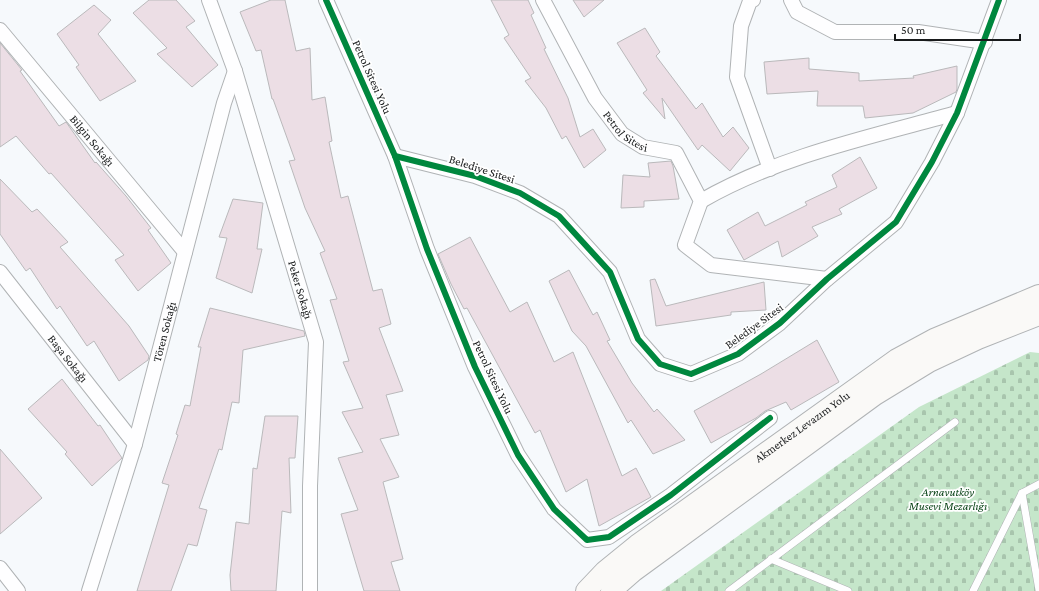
<svg xmlns="http://www.w3.org/2000/svg" width="1039" height="591" font-family="'Crimson Pro',serif">
<style>
.cemetery{fill:url(#cemetery-stones)}
.building{fill:#ecdee5;stroke:#bab9bb}
.lines{fill:none;stroke-linecap:round;stroke-linejoin:round}
.lane-casing{stroke:#b0b3b5;stroke-width:8}
.street-casing{stroke:#b0b3b5;stroke-width:16}
.secondary-casing{stroke:#b0b3b5;stroke-width:22}
.lane{stroke:#fefeff;stroke-width:7}
.street{stroke:#fefeff;stroke-width:14}
.secondary{stroke:#faf9f7;stroke-width:20}
.cycleway-casing{stroke:#fff;stroke-width:8}
.cycleway{stroke:#00873e;stroke-width:6}
.labels{text-anchor:middle;stroke-width:3.5;stroke-linejoin:round;paint-order:stroke}
.street-label{font-size:12px;fill:#181a1b;stroke:#fff}
.park-label{font-size:12px;font-style:italic;fill:#043f12;stroke:#fff}
</style>
<defs>
<pattern id="cemetery-stones" width="16" height="16" patternUnits="userSpaceOnUse"><rect width="16" height="16" fill="#c5e6ca"/><path d="M2 7V4a2 2 0 0 1 4 0v3zM10 15v-3a2 2 0 0 1 4 0v3z" fill="#a8c5ad"/></pattern>
</defs>
<rect width="100%" height="100%" fill="#f6f9fc"/>
<path class="cemetery" d="M 1030,352 L 1039,353 L 1039,591 L 661,591 L 919,407 Z"/>
<g class="building">
<path d="M 149,0 L 176,0 L 195,21 L 186,27 L 218,65 L 192,87 L 157,54 L 167,48 L 133,13 Z"/>
<path d="M 271,0 L 285,0 L 296,51 L 310,48 L 312,100 L 325,97 L 332,141 L 329,142 L 341,198 L 348,196 L 373,291 L 382,289 L 391,324 L 379,328 L 403,391 L 386,395 L 399,435 L 380,439 L 399,477 L 383,482 L 403,559 L 391,562 L 400,591 L 364,591 L 341,514 L 358,510 L 338,458 L 363,452 L 342,412 L 363,408 L 343,362 L 349,361 L 330,300 L 337,299 L 320,253 L 325,251 L 305,208 L 289,161 L 295,160 L 273,99 L 272,99 L 261,50 L 256,51 L 240,12 Z"/>
<path d="M 491,0 L 528,0 L 534,13 L 531,15 L 546,48 L 544,49 L 568,98 L 580,137 L 593,129 L 606,150 L 584,168 L 566,136 L 562,139 L 546,108 L 525,81 L 531,78 L 504,38 L 509,35 Z"/>
<path d="M 573,0 L 604,0 L 584,17 Z"/>
<path d="M 94,5 L 111,20 L 98,34 L 136,81 L 100,101 L 76,67 L 79,65 L 57,34 Z"/>
<path d="M 645,28 L 660,52 L 656,56 L 696,109 L 702,103 L 723,137 L 733,127 L 749,148 L 730,171 L 702,145 L 698,150 L 662,98 L 665,119 L 643,93 L 647,90 L 617,43 Z"/>
<path d="M 0,43 L 22,70 L 20,71 L 59,126 L 66,122 L 95,163 L 96,162 L 126,196 L 151,228 L 148,230 L 171,263 L 138,291 L 115,260 L 124,255 L 51,173 L 49,174 L 16,136 L 0,147 Z"/>
<path d="M 809,58 L 809,69 L 859,73 L 859,81 L 914,78 L 913,76 L 957,66 L 957,89 L 956,92 L 913,113 L 865,118 L 863,106 L 817,106 L 818,91 L 767,94 L 764,62 Z"/>
<path d="M 860,157 L 877,188 L 839,209 L 842,214 L 812,227 L 818,236 L 782,257 L 778,241 L 744,260 L 727,230 L 758,212 L 765,226 L 807,205 L 805,202 L 837,187 L 832,175 Z"/>
<path d="M 671,161 L 673,166 L 679,199 L 644,201 L 644,207 L 621,208 L 623,175 L 650,177 L 648,163 Z"/>
<path d="M 0,179 L 32,212 L 37,209 L 68,242 L 60,247 L 129,326 L 149,356 L 148,360 L 119,381 L 94,341 L 87,346 L 60,306 L 57,309 L 30,268 L 26,271 L 0,234 Z"/>
<path d="M 233,199 L 263,203 L 257,249 L 262,249 L 252,293 L 216,278 L 227,238 L 219,237 Z"/>
<path d="M 470,237 L 510,312 L 527,302 L 554,362 L 573,352 L 622,476 L 636,468 L 651,497 L 599,526 L 587,479 L 566,492 L 540,430 L 535,433 L 467,308 L 464,309 L 451,284 L 438,254 Z"/>
<path d="M 569,270 L 593,315 L 597,312 L 610,340 L 607,341 L 632,383 L 654,412 L 657,409 L 685,440 L 653,454 L 631,420 L 628,423 L 586,346 L 572,331 L 549,281 Z"/>
<path d="M 655,279 L 666,306 L 764,282 L 766,310 L 731,312 L 731,315 L 656,326 L 650,280 Z"/>
<path d="M 210,308 L 304,331 L 305,336 L 243,350 L 239,403 L 232,402 L 222,450 L 219,449 L 199,508 L 207,510 L 197,546 L 188,544 L 171,591 L 137,591 L 169,485 L 162,483 L 178,435 L 176,434 L 185,405 L 190,406 L 201,347 L 198,347 Z"/>
<path d="M 817,340 L 839,382 L 791,410 L 786,402 L 765,411 L 756,418 L 711,443 L 694,411 L 761,374 Z"/>
<path d="M 62,379 L 98,426 L 100,425 L 122,458 L 92,486 L 65,454 L 67,452 L 28,409 Z"/>
<path d="M 265,416 L 298,416 L 295,458 L 289,458 L 291,513 L 282,511 L 276,591 L 231,591 L 230,575 L 236,522 L 249,524 L 253,468 L 257,469 Z"/>
<path d="M 0,449 L 42,498 L 0,534 Z"/>
</g>
<g class="lines">
<defs>
<g id="lane">
<path d="M 1022,493 L 1039,590"/>
<path d="M 771,559 L 848,591"/>
<path d="M 729,591 L 955,422"/>
<path d="M 973,591 L 1022,493 L 1039,484"/>
</g>
<g id="street">
<path id="s1" d="M 209,0 L 235,71 L 316,342 L 310,486 L 310,591"/>
<path d="M 326,0 L 395,156 L 427,249 L 475,367 L 518,455 L 554,509 L 587,540 L 609,537 L 671,495 L 770,418"/>
<path id="s2" d="M 543,0 L 595,98 L 622,134 L 643,147 L 676,153 L 701,201 L 685,245 L 711,265 L 827,279"/>
<path d="M 753,0 L 750,1 L 741,26 L 737,77 L 770,169"/>
<path d="M 791,0 L 797,12 L 835,32 L 918,32 L 985,42"/>
<path id="s3" d="M 0,30 L 185,252"/>
<path d="M 395,156 L 475,176 L 520,193 L 559,216 L 610,272 L 638,339 L 660,364 L 691,374 L 738,354 L 780,323 L 827,279 L 896,222 L 932,162 L 957,113 L 999,0"/>
<path d="M 701,201 C 779,156 870,137 957,113"/>
<path id="s4" d="M 0,272 L 135,444"/>
<path d="M 0,568 L 18,591"/>
<path id="s5" d="M 89,591 L 135,444 L 224,103 L 235,71"/>
</g>
<g id="secondary">
<path id="s6" d="M 586,591 L 605,571 L 637,545 L 897,359 L 934,339 L 1039,295"/>
<path d="M 611,591 L 634,571 L 875,395 L 929,362 L 978,339 L 1039,315"/>
</g>
</defs>
<use href="#lane" class="lane-casing"/>
<use href="#street" class="street-casing"/>
<use href="#secondary" class="secondary-casing"/>
<use href="#lane" class="lane"/>
<use href="#street" class="street"/>
<use href="#secondary" class="secondary"/>
<defs>
<g id="cycleway">
<path d="M 326,0 L 395,156 L 427,249 L 475,367 L 518,455 L 554,509 L 587,540 L 609,537 L 671,495 L 770,418"/>
<path d="M 395,156 L 475,176 L 520,193 L 559,216 L 610,272 L 638,339 L 660,364 L 691,374 L 738,354 L 780,323 L 827,279 L 896,222 L 932,162 L 957,113 L 999,0"/>
</g>
</defs>
<use href="#cycleway" class="cycleway-casing"/>
<use href="#cycleway" class="cycleway"/>
</g>
<g class="labels">
<g class="street-label">
<text transform="translate(372 77) rotate(66)" y="4">Petrol Sitesi Yolu</text>
<text dy="4" stroke="none"><textPath href="#s2" startOffset="157">Petrol Sitesi</textPath></text>
<text dy="4" stroke="none"><textPath href="#s3" startOffset="144">Bilgin Sokağı</textPath></text>
<text transform="translate(482 169) rotate(18)" y="4">Belediye Sitesi</text>
<text dy="4" stroke="none"><textPath href="#s1" startOffset="304">Peker Sokağı</textPath></text>
<text transform="translate(754 326) rotate(-36)" y="4">Belediye Sitesi</text>
<text dy="4" stroke="none"><textPath href="#s5" startOffset="270">Tören Sokağı</textPath></text>
<text dy="4" stroke="none"><textPath href="#s4" startOffset="110">Başa Sokağı</textPath></text>
<text transform="translate(493 377) rotate(65)" y="4">Petrol Sitesi Yolu</text>
<text dy="4" stroke="none"><textPath href="#s6" startOffset="272">Akmerkez Levazım Yolu</textPath></text>
</g>
<g class="park-label">
<text x="948" y="496">Arnavutköy<tspan x="948" dy="14">Musevi Mezarlığı</tspan></text>
</g>
</g>
<path d="M895 34v6h125v-6" fill="none" stroke="#181a1b" stroke-width="2"/>
<text x="901" y="34" font-size="12" fill="#181a1b" stroke="#ffffff" stroke-width="3" paint-order="stroke">50 m</text>
</svg>
